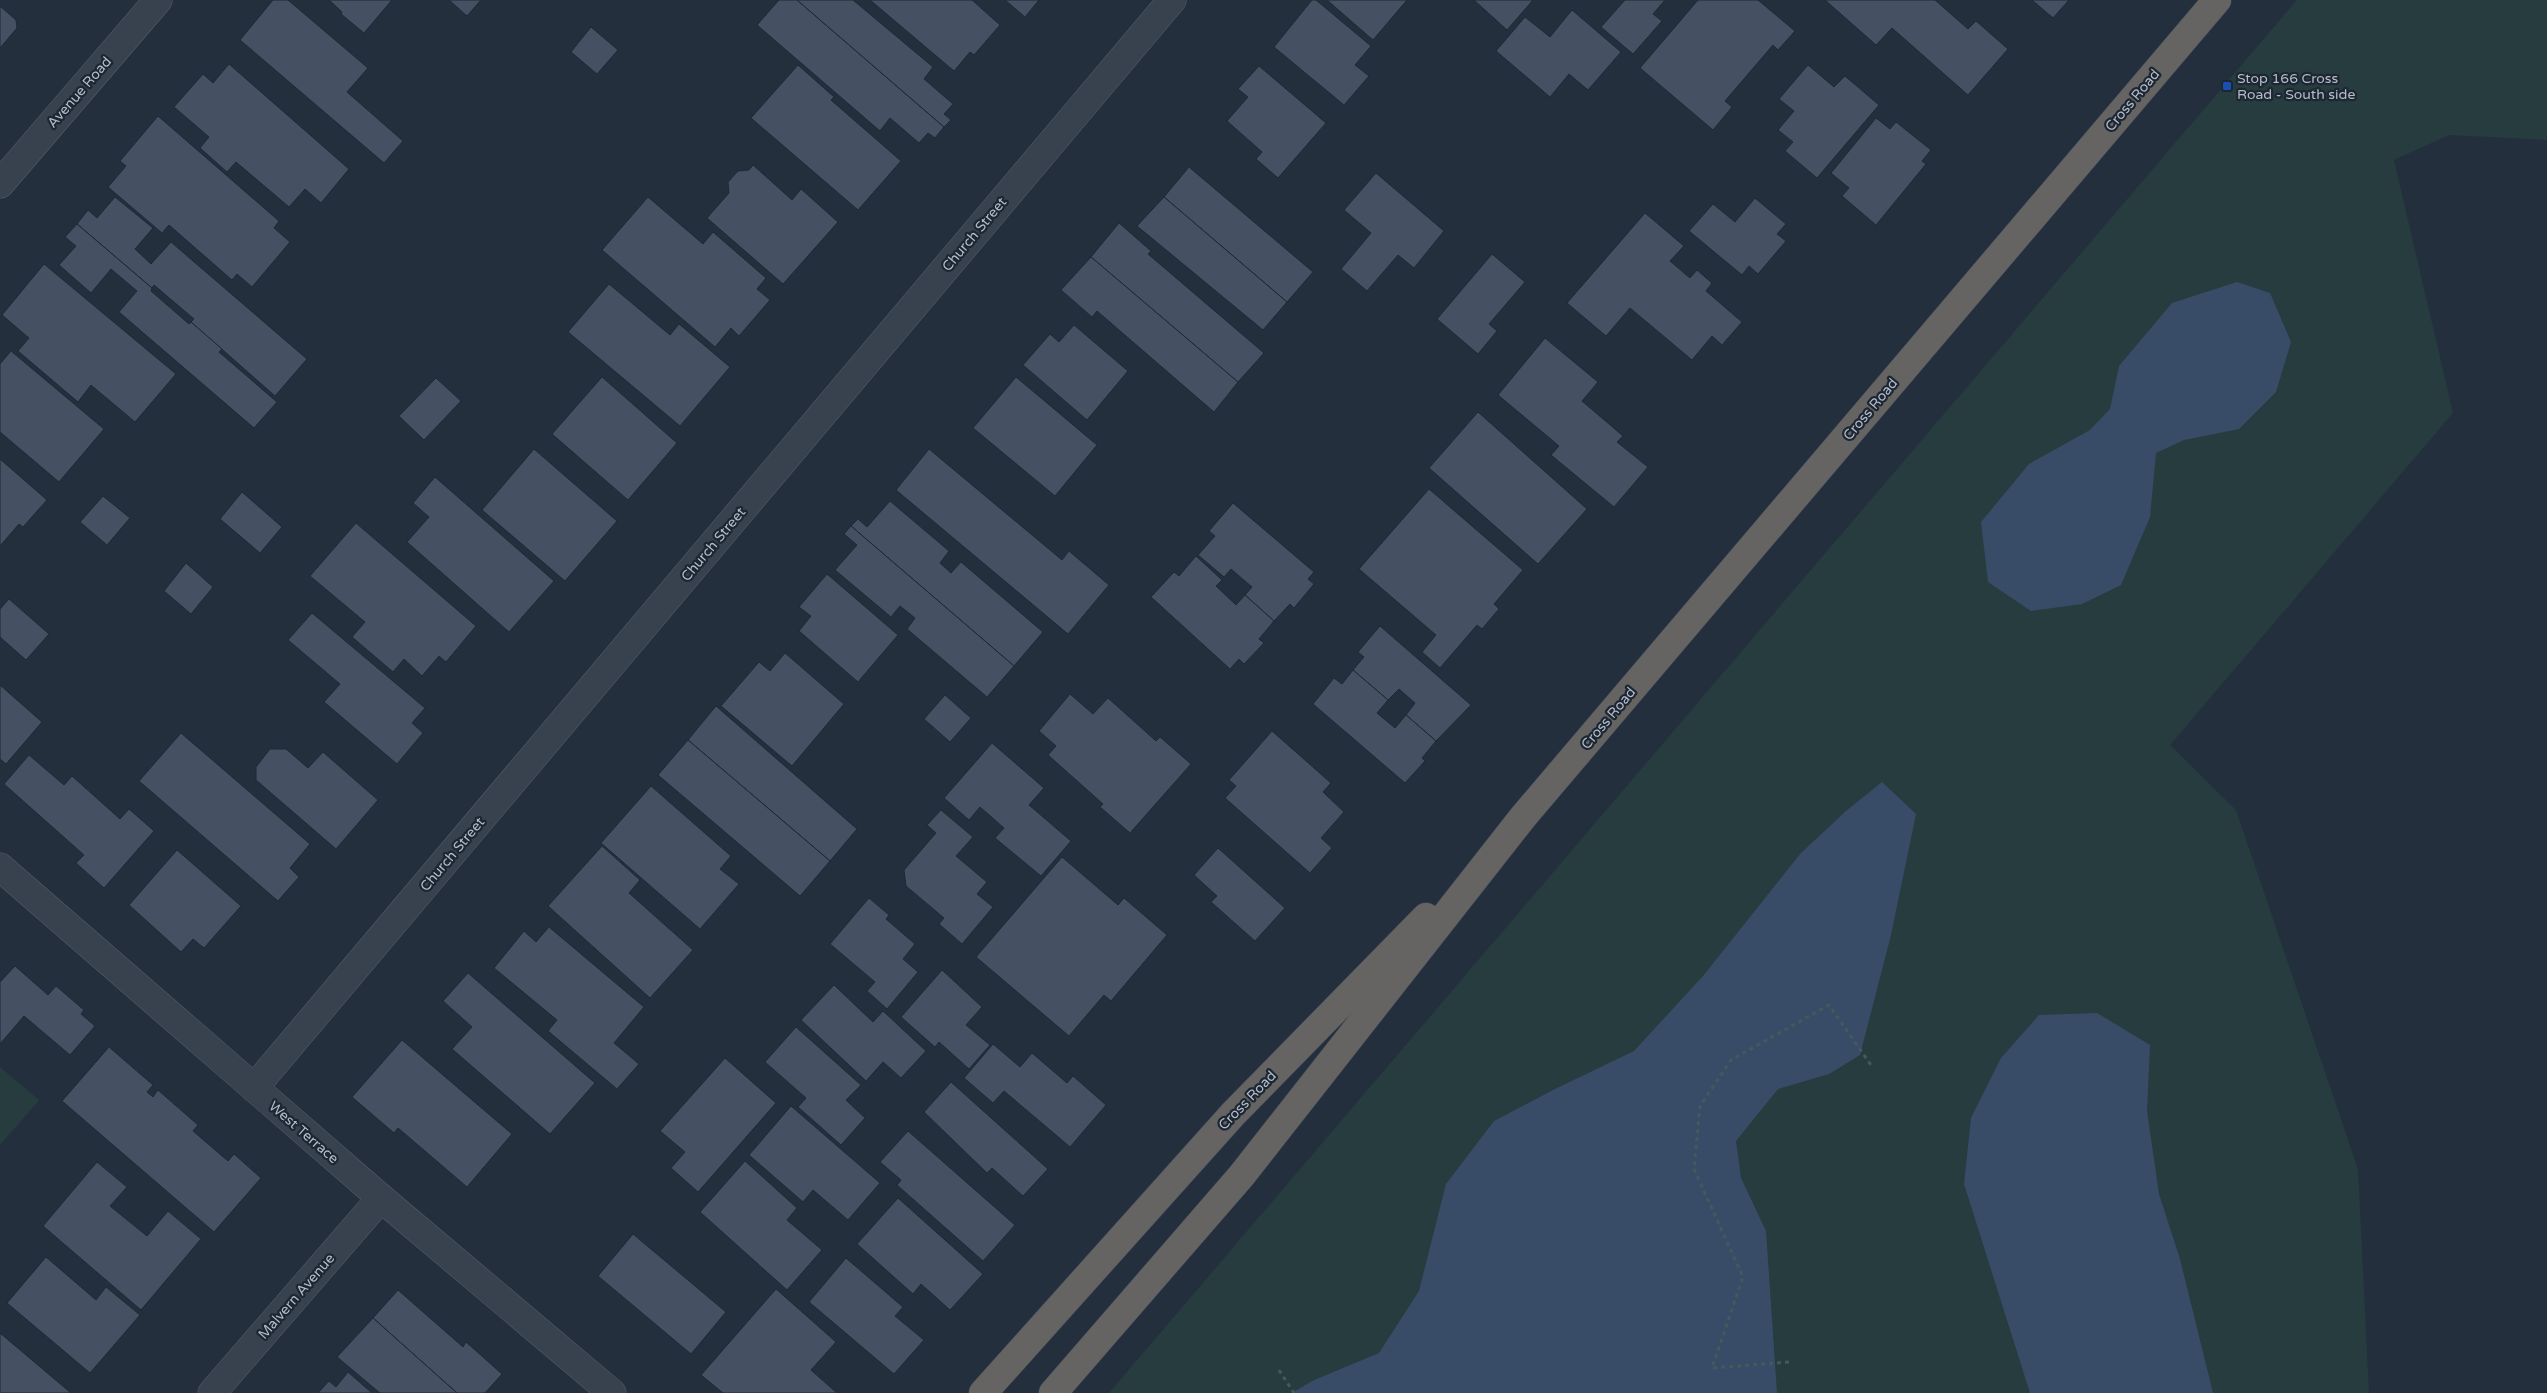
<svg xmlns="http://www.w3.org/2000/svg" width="2547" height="1393" font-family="'Varela Round',sans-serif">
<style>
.green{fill:#263c3f}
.water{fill:#394c67}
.building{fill:#455162;stroke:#1f2835}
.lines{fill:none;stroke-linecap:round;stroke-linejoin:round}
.minor-casing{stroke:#565f6c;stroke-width:29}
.trunk-casing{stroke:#434c59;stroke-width:29}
.path{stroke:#44595c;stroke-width:3;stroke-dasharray:4 4;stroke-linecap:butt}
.minor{stroke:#38414e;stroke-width:28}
.trunk{stroke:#656462;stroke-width:28}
.transit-dot{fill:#1a4fb4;stroke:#1d2633;stroke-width:2}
.labels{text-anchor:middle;stroke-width:4.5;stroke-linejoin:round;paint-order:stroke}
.poi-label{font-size:14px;fill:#b4bcc9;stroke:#1d2633;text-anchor:start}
.street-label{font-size:14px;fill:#b4bcc9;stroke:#1d2633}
</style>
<rect width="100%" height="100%" fill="#242f3e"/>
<g class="green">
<path d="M 2297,0 L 2547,0 L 2547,140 L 2449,135 L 2394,160 L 2453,413 L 2170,745 L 2236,810 L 2358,1169 L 2369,1393 L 1109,1393 Z"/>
<path d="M 0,1067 L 39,1100 L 0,1145 Z"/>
</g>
<g class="water">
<path d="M 2237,282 L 2270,293 L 2291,342 L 2276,392 L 2239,429 L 2184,440 L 2156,453 L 2150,517 L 2121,585 L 2082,604 L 2031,611 L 1988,582 L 1981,522 L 2029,464 L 2090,430 L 2110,409 L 2119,366 L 2172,303 Z"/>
<path d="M 1882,782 L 1916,814 L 1891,935 L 1860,1055 L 1829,1074 L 1778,1089 L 1736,1141 L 1741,1178 L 1766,1231 L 1777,1393 L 1292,1393 L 1312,1381 L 1379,1353 L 1419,1291 L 1446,1184 L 1494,1121 L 1553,1090 L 1634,1051 L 1703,976 L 1801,853 L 1846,811 Z"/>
<path d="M 2097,1013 L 2150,1045 L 2147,1111 L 2159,1194 L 2180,1259 L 2213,1393 L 2030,1393 L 1964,1184 L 1971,1118 L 2001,1058 L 2039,1015 Z"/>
</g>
<g class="building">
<path d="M 273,0 L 288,0 L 368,68 L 347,92 L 403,141 L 384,163 L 240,40 Z"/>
<path d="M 329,0 L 392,0 L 364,33 L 341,14 L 342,12 Z"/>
<path d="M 449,0 L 481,0 L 467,16 Z"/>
<path d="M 779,0 L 797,0 L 944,127 L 935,138 L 928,133 L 919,143 L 890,118 L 880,131 L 757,25 Z"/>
<path d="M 797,0 L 853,0 L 933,67 L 924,79 L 953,104 L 944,114 L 951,120 L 944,127 Z"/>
<path d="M 870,0 L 972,0 L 1000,25 L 974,55 L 970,52 L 954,71 Z"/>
<path d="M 1005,0 L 1039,0 L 1025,17 Z"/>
<path d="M 1312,0 L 1316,0 L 1371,46 L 1355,65 L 1369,76 L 1344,105 L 1274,47 Z"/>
<path d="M 1327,0 L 1407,0 L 1373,40 Z"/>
<path d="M 1474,0 L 1533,0 L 1507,30 Z"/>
<path d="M 1625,0 L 1665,0 L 1653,14 L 1662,21 L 1633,54 L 1601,27 Z"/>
<path d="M 1698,0 L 1758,0 L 1795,31 L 1778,50 L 1773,45 L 1725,101 L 1732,107 L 1713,130 L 1640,68 Z"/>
<path d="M 1825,0 L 1935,0 L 1968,29 L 1976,21 L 2008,49 L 1968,95 L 1892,28 L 1876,45 Z"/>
<path d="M 2032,0 L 2069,0 L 2053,18 Z"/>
<path d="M 0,6 L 16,20 L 17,28 L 0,48 Z"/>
<path d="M 1572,10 L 1621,52 L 1588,90 L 1569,74 L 1550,97 L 1496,51 L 1525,17 L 1550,37 Z"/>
<path d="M 591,27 L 618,50 L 597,74 L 571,52 Z"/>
<path d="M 229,64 L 349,169 L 321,203 L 305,189 L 289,207 L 236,162 L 227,172 L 200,148 L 209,137 L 174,107 L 203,74 L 213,83 Z"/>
<path d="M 798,65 L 834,97 L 831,100 L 901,161 L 858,210 L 751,118 Z"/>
<path d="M 1808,65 L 1834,87 L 1845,76 L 1879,105 L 1817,178 L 1785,151 L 1793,142 L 1778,130 L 1794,111 L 1779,99 Z"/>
<path d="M 1259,66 L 1326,123 L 1278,178 L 1256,159 L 1262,152 L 1227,121 L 1248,97 L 1238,89 Z"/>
<path d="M 158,116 L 279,221 L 274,228 L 290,242 L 252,287 L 237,274 L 232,280 L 169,225 L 162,233 L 108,187 L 126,166 L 120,161 Z"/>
<path d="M 1876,118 L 1890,129 L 1896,122 L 1931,150 L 1922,161 L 1926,164 L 1876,225 L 1842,196 L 1849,188 L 1831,173 Z"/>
<path d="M 753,165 L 792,200 L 801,189 L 838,222 L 783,284 L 707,218 L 729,193 L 728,182 L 738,171 L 749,170 Z"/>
<path d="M 1189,167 L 1313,272 L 1287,302 L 1164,197 Z"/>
<path d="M 1376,173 L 1444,231 L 1414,268 L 1398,255 L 1367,291 L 1341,269 L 1371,233 L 1344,210 Z"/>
<path d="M 115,197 L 153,228 L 135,249 L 151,264 L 171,242 L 307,359 L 275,396 L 191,322 L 194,319 L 154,285 L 152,288 L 77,224 L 88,210 L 97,218 Z"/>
<path d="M 648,197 L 703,244 L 713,232 L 766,278 L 757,289 L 770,300 L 739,336 L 731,328 L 715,347 L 602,250 Z"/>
<path d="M 1164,197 L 1287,302 L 1263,330 L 1137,226 Z"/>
<path d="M 1755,198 L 1786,224 L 1777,234 L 1786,241 L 1758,274 L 1749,266 L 1742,275 L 1689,231 L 1713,204 L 1735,222 Z"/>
<path d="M 1645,213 L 1684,246 L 1670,261 L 1690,278 L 1697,270 L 1712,283 L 1706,291 L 1742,322 L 1722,345 L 1712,336 L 1692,360 L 1630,308 L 1606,336 L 1567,303 Z"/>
<path d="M 1119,223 L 1151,251 L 1148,254 L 1264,353 L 1238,382 L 1091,257 Z"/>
<path d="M 77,224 L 152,288 L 151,291 L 189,324 L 191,322 L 222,349 L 219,352 L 277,402 L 254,428 L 119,312 L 137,291 L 111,269 L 91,293 L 59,265 L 76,246 L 65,237 Z"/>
<path d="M 1492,254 L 1525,282 L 1489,324 L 1497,331 L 1478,354 L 1437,319 Z"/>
<path d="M 1091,257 L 1238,382 L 1214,412 L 1097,311 L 1092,317 L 1061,290 Z"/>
<path d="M 44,264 L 176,374 L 135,422 L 91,385 L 78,402 L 18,351 L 29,338 L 2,315 Z"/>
<path d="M 609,284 L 670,335 L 679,324 L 730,367 L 680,426 L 568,332 Z"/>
<path d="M 1074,325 L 1128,371 L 1087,420 L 1023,365 L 1050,334 L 1059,342 Z"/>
<path d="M 1545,338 L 1598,382 L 1582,401 L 1623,436 L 1617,442 L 1648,467 L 1614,507 L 1551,455 L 1559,446 L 1498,395 Z"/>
<path d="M 11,351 L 104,429 L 59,482 L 0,432 L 0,364 Z"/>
<path d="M 602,377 L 677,443 L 628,500 L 552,434 Z"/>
<path d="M 1016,377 L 1097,445 L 1055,496 L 973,428 Z"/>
<path d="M 436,378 L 461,401 L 424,440 L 399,416 Z"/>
<path d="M 1478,412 L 1587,509 L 1538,564 L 1429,468 Z"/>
<path d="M 534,449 L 617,521 L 565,581 L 482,510 Z"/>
<path d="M 929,449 L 1062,560 L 1069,551 L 1109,585 L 1068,634 L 896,490 Z"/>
<path d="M 0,459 L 47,500 L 23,527 L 19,524 L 0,546 Z"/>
<path d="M 435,477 L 554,581 L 509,632 L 407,542 L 429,517 L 413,503 Z"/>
<path d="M 1429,489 L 1523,570 L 1494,604 L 1499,609 L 1482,629 L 1477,625 L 1440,668 L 1422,652 L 1436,635 L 1359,569 Z"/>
<path d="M 242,492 L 282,527 L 260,553 L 220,519 Z"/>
<path d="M 103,496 L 130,518 L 107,545 L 80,522 Z"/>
<path d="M 890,501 L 949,551 L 940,563 L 951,573 L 961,562 L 1043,632 L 1014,666 L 851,526 L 858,519 L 867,527 Z"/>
<path d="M 1233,503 L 1314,572 L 1308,579 L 1314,584 L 1294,608 L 1290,604 L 1274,621 L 1245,595 L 1252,587 L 1231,569 L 1224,577 L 1198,555 L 1215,536 L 1209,531 Z"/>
<path d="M 356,523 L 476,626 L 446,662 L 439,656 L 422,676 L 404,659 L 393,672 L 352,637 L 365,622 L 310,576 Z"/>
<path d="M 851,526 L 1014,666 L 987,697 L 907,629 L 915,618 L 900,606 L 891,617 L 835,570 L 857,545 L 844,534 Z"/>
<path d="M 1196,556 L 1222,580 L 1216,586 L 1236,605 L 1245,595 L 1274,621 L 1259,639 L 1264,643 L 1244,664 L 1239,659 L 1230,669 L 1151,597 L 1174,572 L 1179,576 Z"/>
<path d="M 186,563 L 213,587 L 191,614 L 164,591 Z"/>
<path d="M 827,574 L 898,635 L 858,682 L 799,631 L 811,616 L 799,607 Z"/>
<path d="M 9,599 L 49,634 L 26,660 L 0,637 L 0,609 Z"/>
<path d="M 312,613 L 425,708 L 412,723 L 423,733 L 397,764 L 324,702 L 340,684 L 288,640 Z"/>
<path d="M 1380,626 L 1471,705 L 1436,741 L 1406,715 L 1415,703 L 1399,689 L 1388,700 L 1353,670 L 1364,657 L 1358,652 Z"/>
<path d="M 785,653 L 844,704 L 792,766 L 721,706 L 759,662 L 770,671 Z"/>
<path d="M 1353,670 L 1388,700 L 1377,713 L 1395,728 L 1406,715 L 1436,741 L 1422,758 L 1425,761 L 1405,783 L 1313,704 L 1334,678 L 1342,684 Z"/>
<path d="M 0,685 L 42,722 L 6,764 L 0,759 Z"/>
<path d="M 1070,694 L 1093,714 L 1108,698 L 1156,741 L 1160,737 L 1191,764 L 1130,833 L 1100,807 L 1103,804 L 1048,755 L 1056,746 L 1039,731 Z"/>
<path d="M 945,695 L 971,718 L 950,742 L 924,719 Z"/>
<path d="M 716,706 L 857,829 L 830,861 L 688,740 Z"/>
<path d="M 1272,731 L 1331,783 L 1323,792 L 1344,812 L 1321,838 L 1332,848 L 1310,873 L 1225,798 L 1236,786 L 1229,780 Z"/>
<path d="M 181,733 L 310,844 L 290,868 L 299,877 L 278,901 L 139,781 Z"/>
<path d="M 688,740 L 830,861 L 800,896 L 658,775 Z"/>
<path d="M 992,743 L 1044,788 L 1029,805 L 1071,841 L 1041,876 L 995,838 L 1004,828 L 980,807 L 969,820 L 944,798 Z"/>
<path d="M 270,749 L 286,749 L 308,768 L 323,752 L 378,800 L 336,849 L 256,780 L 256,767 Z"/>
<path d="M 29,755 L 64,785 L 72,776 L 120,819 L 129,809 L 154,831 L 104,888 L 76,863 L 84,855 L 4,784 Z"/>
<path d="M 651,786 L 731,856 L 720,869 L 739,884 L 700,929 L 601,843 Z"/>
<path d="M 941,810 L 973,837 L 956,856 L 987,882 L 977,894 L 993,907 L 962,944 L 939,924 L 944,918 L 906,886 L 904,870 L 936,833 L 927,825 Z"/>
<path d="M 602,846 L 640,880 L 629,893 L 693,950 L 650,998 L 548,906 Z"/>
<path d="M 1218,848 L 1285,908 L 1255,941 L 1211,902 L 1217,896 L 1194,875 Z"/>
<path d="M 177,850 L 241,906 L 204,948 L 193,939 L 181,952 L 129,905 Z"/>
<path d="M 1062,857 L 1118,905 L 1124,898 L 1167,935 L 1111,1001 L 1104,995 L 1069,1036 L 976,957 Z"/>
<path d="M 869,898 L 889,915 L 886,919 L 915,944 L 903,959 L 918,972 L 887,1009 L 867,991 L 875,982 L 830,944 Z"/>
<path d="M 549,927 L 644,1007 L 614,1043 L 639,1064 L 617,1089 L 548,1031 L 557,1020 L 494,968 L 524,931 L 536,942 Z"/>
<path d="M 15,966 L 48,995 L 56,986 L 84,1010 L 81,1014 L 95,1026 L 70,1055 L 24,1016 L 0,1044 L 0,982 Z"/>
<path d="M 942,970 L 982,1007 L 966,1025 L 990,1045 L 969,1069 L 939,1042 L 935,1047 L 901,1017 Z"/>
<path d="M 468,973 L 595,1083 L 550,1134 L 452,1049 L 472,1027 L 443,1001 Z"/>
<path d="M 834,985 L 873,1022 L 883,1011 L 926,1051 L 901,1078 L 883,1062 L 866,1081 L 801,1020 Z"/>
<path d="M 796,1027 L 861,1085 L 846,1100 L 865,1118 L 841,1145 L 798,1107 L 806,1098 L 765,1062 Z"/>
<path d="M 402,1040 L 512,1134 L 467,1187 L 398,1128 L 394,1133 L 352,1097 Z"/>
<path d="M 993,1044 L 1020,1067 L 1032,1053 L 1067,1083 L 1073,1076 L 1106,1105 L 1070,1147 L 1004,1091 L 993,1103 L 964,1078 Z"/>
<path d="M 109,1047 L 153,1085 L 147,1092 L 153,1097 L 158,1090 L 198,1125 L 193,1131 L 228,1161 L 234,1154 L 261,1178 L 214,1232 L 62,1101 Z"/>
<path d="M 725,1058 L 776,1103 L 698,1192 L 671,1168 L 685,1152 L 660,1131 Z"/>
<path d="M 951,1082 L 1048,1169 L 1023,1196 L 992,1168 L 987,1173 L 924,1112 Z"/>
<path d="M 791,1106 L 880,1183 L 848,1220 L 813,1190 L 803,1202 L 749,1155 Z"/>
<path d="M 908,1131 L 1015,1225 L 983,1261 L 897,1185 L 901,1180 L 880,1162 Z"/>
<path d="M 745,1161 L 797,1208 L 787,1220 L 822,1250 L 787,1290 L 700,1212 Z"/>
<path d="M 97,1162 L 127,1187 L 110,1206 L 147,1236 L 168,1211 L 201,1239 L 141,1310 L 43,1226 Z"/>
<path d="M 898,1198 L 983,1274 L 950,1310 L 921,1284 L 913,1294 L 857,1244 Z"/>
<path d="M 633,1234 L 726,1312 L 691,1354 L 598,1276 Z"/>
<path d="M 46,1257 L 96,1300 L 106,1287 L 140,1315 L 90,1373 L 7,1303 Z"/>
<path d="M 846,1258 L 903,1307 L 895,1316 L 924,1340 L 894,1374 L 809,1302 Z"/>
<path d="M 776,1289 L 836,1342 L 811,1370 L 837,1393 L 723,1393 L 701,1375 Z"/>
<path d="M 398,1290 L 463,1347 L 466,1342 L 502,1374 L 485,1393 L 457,1393 L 373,1318 Z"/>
<path d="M 373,1318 L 457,1393 L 380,1393 L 337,1357 Z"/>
<path d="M 0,1333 L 71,1393 L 0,1393 Z"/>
<path d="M 348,1372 L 372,1393 L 318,1393 L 329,1381 L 336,1387 Z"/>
</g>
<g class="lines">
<defs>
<g id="minor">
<path d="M 0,184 L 158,0"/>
<path d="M 0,867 L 381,1198 L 612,1393"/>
<path d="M 254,1088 L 1172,0"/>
<path d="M 212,1393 L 381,1198"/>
</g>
<g id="trunk">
<path d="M 983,1393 L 1233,1114 L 1426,917"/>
<path d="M 1053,1393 L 1242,1175 L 1523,817 L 2217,0"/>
</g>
</defs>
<use href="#minor" class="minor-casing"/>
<use href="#trunk" class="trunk-casing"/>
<g class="path">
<path d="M 1789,1362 L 1712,1368 L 1743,1277 L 1694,1169 L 1700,1106 L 1731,1060 L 1829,1005 L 1873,1068"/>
<path d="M 1279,1370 L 1294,1393"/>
</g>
<use href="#minor" class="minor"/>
<use href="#trunk" class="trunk"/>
</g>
<rect class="transit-dot" x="2222" y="81" width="10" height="10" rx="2.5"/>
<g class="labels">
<g class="poi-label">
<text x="2237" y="83">Stop 166 Cross<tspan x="2237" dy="16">Road - South side</tspan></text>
</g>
<g class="street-label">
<text transform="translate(79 92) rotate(-49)" y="5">Avenue Road</text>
<text transform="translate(2132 100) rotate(-50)" y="5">Cross Road</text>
<text transform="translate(974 234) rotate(-50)" y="5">Church Street</text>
<text transform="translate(1870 409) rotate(-50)" y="5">Cross Road</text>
<text transform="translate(713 544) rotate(-50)" y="5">Church Street</text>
<text transform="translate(1608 718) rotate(-50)" y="5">Cross Road</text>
<text transform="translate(452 854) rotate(-50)" y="5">Church Street</text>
<text transform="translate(1247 1100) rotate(-46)" y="5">Cross Road</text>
<text transform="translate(304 1132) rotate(41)" y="5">West Terrace</text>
<text transform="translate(296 1296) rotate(-49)" y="5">Malvern Avenue</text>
</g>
</g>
</svg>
